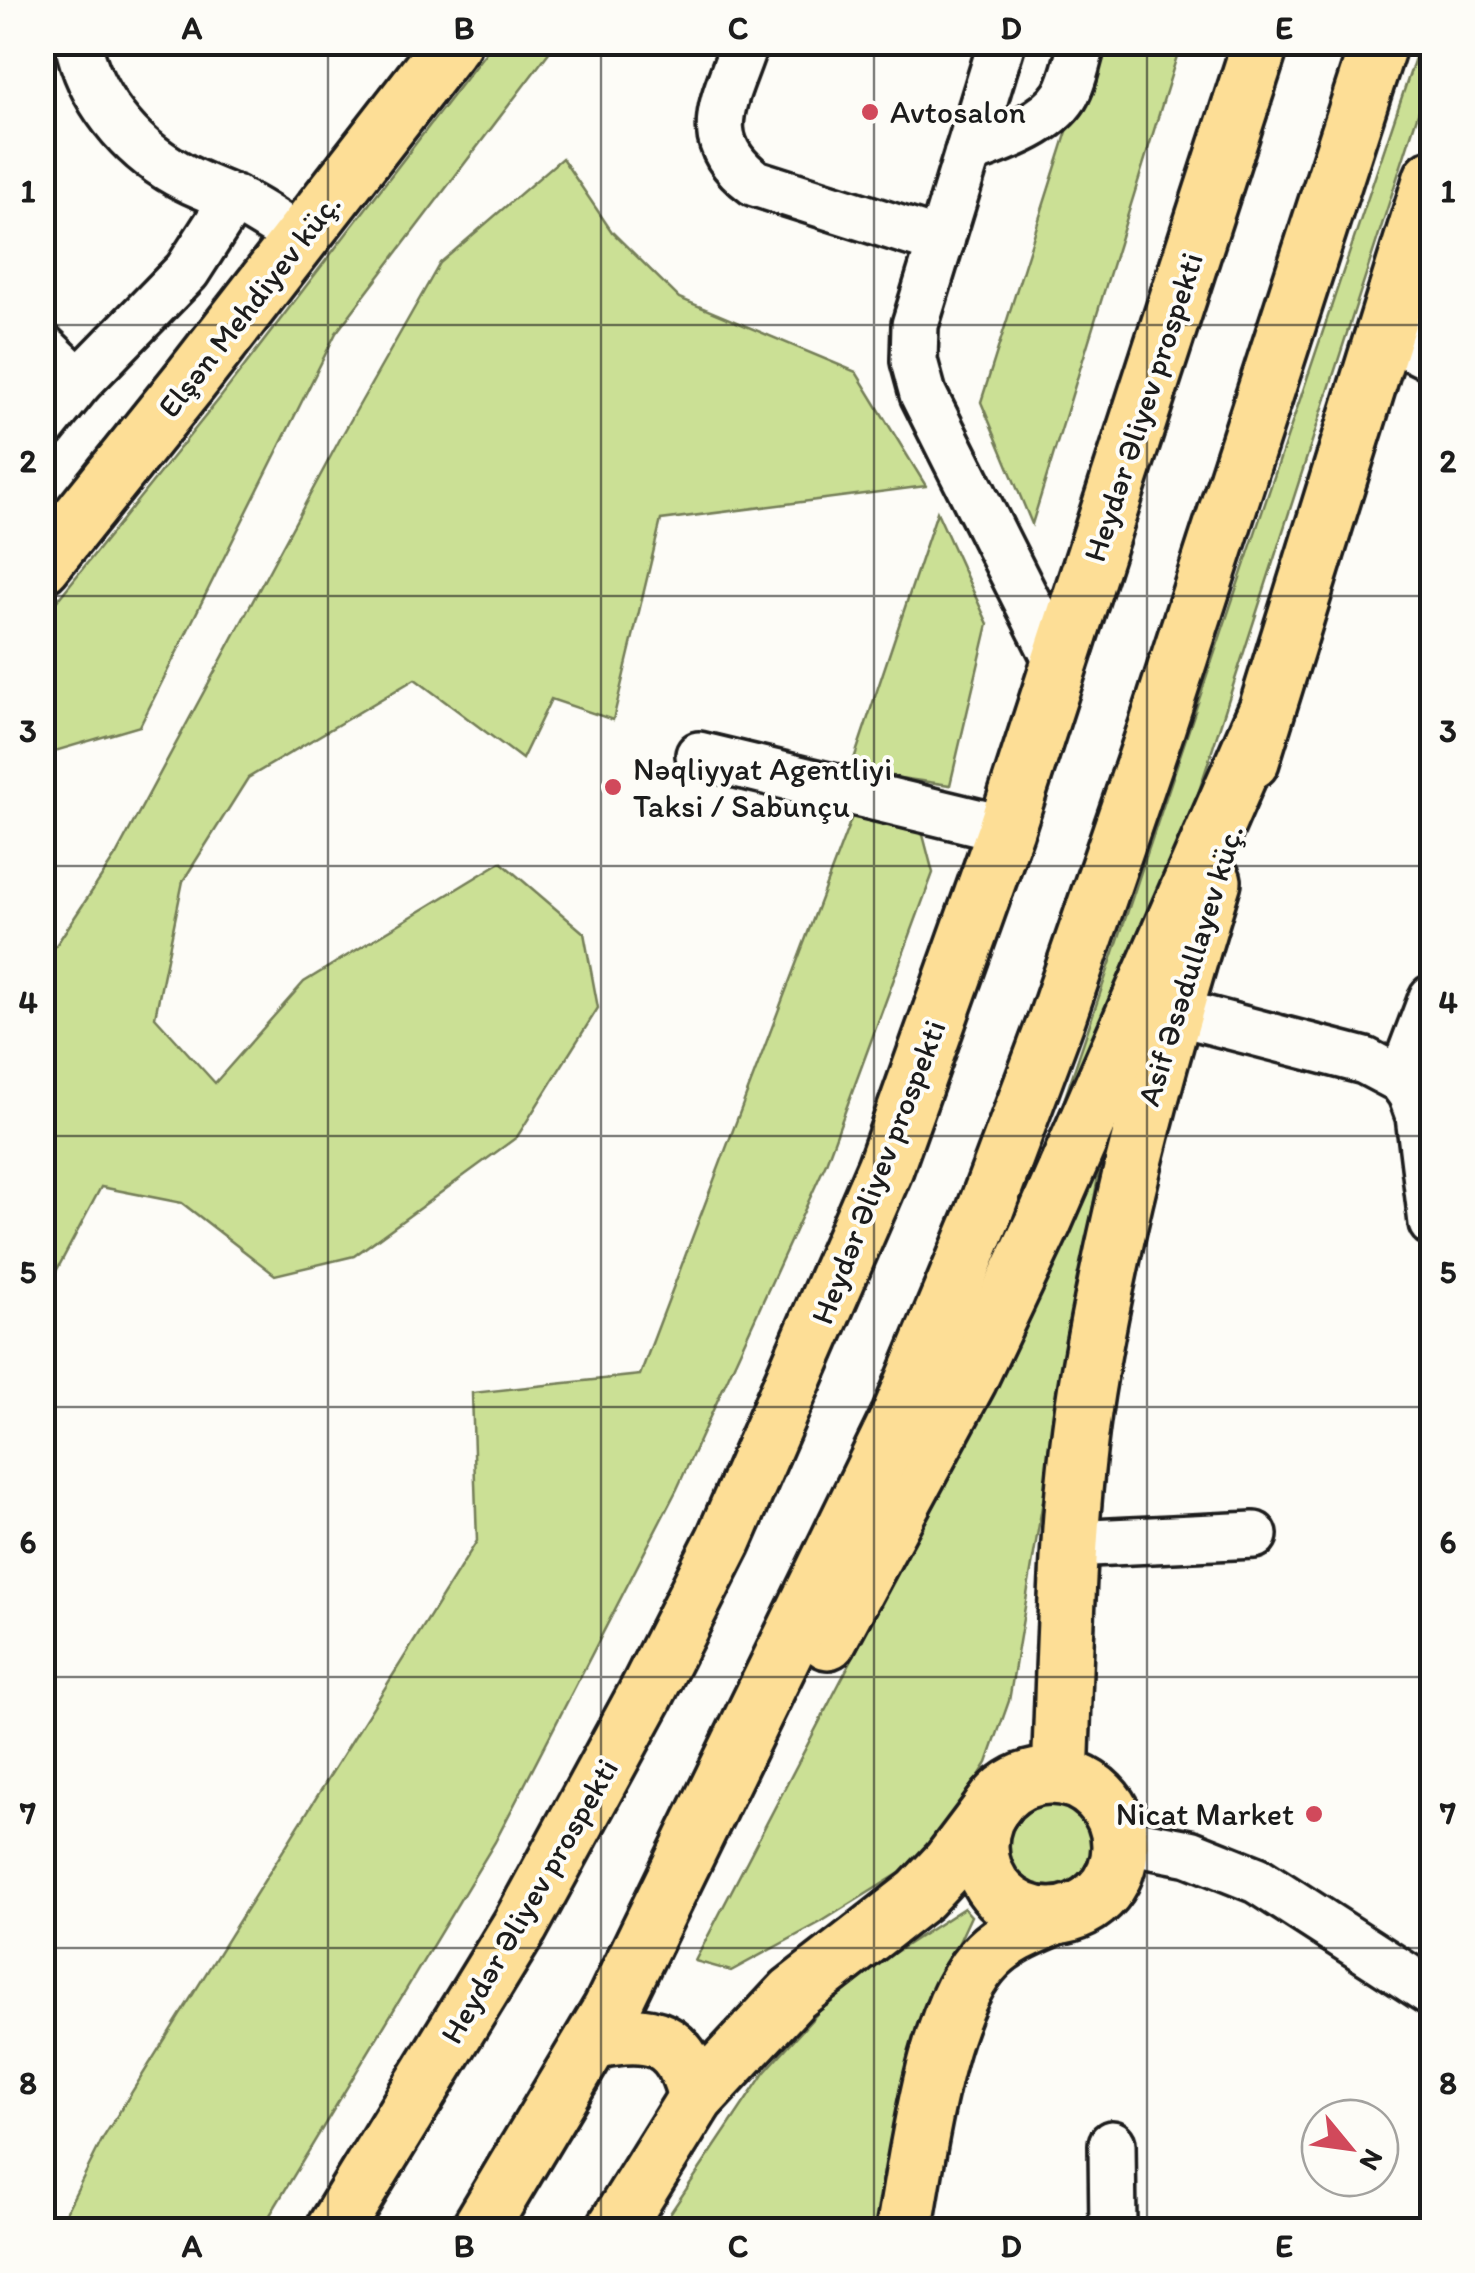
<svg xmlns="http://www.w3.org/2000/svg" width="1475" height="2273" font-family="Itim,sans-serif">
<style>
.green{fill:#cbe095;stroke:#747e58;stroke-width:2.5}
.lines{fill:none;stroke-linecap:round;stroke-linejoin:round}
.minor-casing{stroke:#1c1c1c;stroke-width:52}
.major-casing{stroke:#1c1c1c;stroke-width:62}
.highway-casing{stroke:#1c1c1c;stroke-width:62}
.minor{stroke:#fdfcf7;stroke-width:45}
.major{stroke:#fdde96;stroke-width:55}
.highway{stroke:#fdde96;stroke-width:55}
.grid{fill:none;stroke:#1c1c1c;stroke-width:2.5;stroke-opacity:0.55}
.poi-dot{fill:#d1495b;stroke:#fdfcf7;stroke-width:4}
.labels{text-anchor:middle;stroke-width:8;stroke-linejoin:round;paint-order:stroke}
.poi-label{font-size:32px;fill:#1c1c1c;stroke:#fdfcf7;text-anchor:start}
.street-label{font-size:32px;fill:#1c1c1c;stroke:#fdfcf7}
.neatline{fill:none;stroke:#1c1c1c;stroke-width:4}
.grid-label{font-size:32px;text-anchor:middle;font-weight:bold;fill:#1c1c1c}
</style>
<rect width="100%" height="100%" fill="#fdfcf7"/>
<filter id="ink" filterUnits="userSpaceOnUse"><feTurbulence type="fractalNoise" baseFrequency=".01" numOctaves="2"/><feDisplacementMap in="SourceGraphic" scale="20" xChannelSelector="R" yChannelSelector="G"/><feConvolveMatrix kernelMatrix="1 2 1 2 8 2 1 2 1" color-interpolation-filters="sRGB"/></filter>
<g filter="url(#ink)">
<g class="green">
<path d="M 493,43 L 556,43 L 336,333 L 140,726 L 45,754 L 42,752 L 43,618 L 220,398 Z"/>
<path d="M 1095,43 L 1181,43 L 1032,524 L 981,402 Z"/>
<path d="M 1420,43 L 1432,43 L 1432,70 L 1178,856 L 1046,1154 Z"/>
<path d="M 562,158 L 612,232 L 679,298 L 856,372 L 926,486 L 661,520 L 613,720 L 551,699 L 522,759 L 415,679 L 248,778 L 183,881 L 155,1017 L 215,1083 L 304,982 L 501,862 L 584,933 L 598,1008 L 517,1137 L 354,1256 L 275,1275 L 182,1203 L 101,1187 L 43,1296 L 43,965 L 116,855 L 340,439 L 440,263 Z"/>
<path d="M 937,512 L 988,624 L 950,785 L 850,771 Z"/>
<path d="M 853,814 L 922,831 L 933,873 L 826,1163 L 677,1489 L 495,1842 L 261,2230 L 57,2230 L 103,2138 L 477,1541 L 472,1393 L 640,1375 Z"/>
<path d="M 1102,1153 L 1009,1701 L 987,1763 L 945,1830 L 911,1866 L 821,1922 L 731,1971 L 695,1961 L 902,1563 Z"/>
<circle cx="1049" cy="1843" r="43"/>
<path d="M 964,1908 L 971,1916 L 937,1990 L 886,2230 L 659,2230 L 764,2073 L 840,1988 Z"/>
</g>
<g class="lines">
<defs>
<g id="minor">
<path d="M 78,42 C 89,97 129,147 178,174 C 198,186 221,192 242,203 C 262,213 281,227 301,239"/>
<path d="M 745,42 C 726,100 696,139 755,183 L 941,242"/>
<path d="M 1002,42 L 915,325 L 914,361 L 923,394 L 1059,665"/>
<path d="M 968,152 C 999,140 1046,126 1065,96 C 1074,81 1077,60 1083,42"/>
<path d="M 1432,292 L 1384,334 L 1432,358"/>
<path d="M 42,346 L 79,382"/>
<path d="M 42,428 L 79,382 L 187,271 L 234,198"/>
<path d="M 699,755 L 1006,829"/>
<path d="M 1173,1011 L 1365,1061 L 1401,1080 L 1411,1094 L 1419,1116 L 1432,1223"/>
<path d="M 1401,1080 L 1432,998"/>
<path d="M 1071,1544 L 1254,1535"/>
<path d="M 1121,1840 L 1189,1853 L 1257,1880 L 1432,1993"/>
<path d="M 1112,2144 L 1113,2230"/>
</g>
<g id="major">
<path d="M 42,565 L 189,382 L 453,42"/>
<path d="M 1251,761 L 1432,178"/>
<circle cx="1050" cy="1846" r="70"/>
<path d="M 1060,1776 C 1066,1642 1066,1506 1089,1374 C 1118,1207 1163,1043 1213,881"/>
<path d="M 614,2230 L 696,2098 L 793,1994 L 920,1895 L 950,1863 L 996,1802"/>
<path d="M 904,2230 C 918,2156 934,2008 988,1955 C 1007,1936 1031,1927 1054,1917"/>
</g>
<g id="highway">
<path d="M 828,1641 L 969,1379 L 1043,1223 L 1265,714"/>
<path d="M 593,2041 C 651,2028 682,2036 696,2098"/>
<path d="M 334,2230 L 520,1926 L 645,1696 L 724,1540 L 885,1168 L 1006,829 L 1261,42"/>
<path d="M 479,2230 L 611,2009 L 900,1415 L 983,1216 L 1056,1021 L 1157,727 L 1379,42"/>
</g>
</defs>
<use href="#minor" class="minor-casing"/>
<use href="#major" class="major-casing"/>
<use href="#highway" class="highway-casing"/>
<use href="#minor" class="minor"/>
<use href="#major" class="major"/>
<use href="#highway" class="highway"/>
</g>
</g>
<path class="grid" d="M 328,42 L 328,2230M 601,42 L 601,2230M 874,42 L 874,2230M 1147,42 L 1147,2230M 42,325 L 1432,325M 42,596 L 1432,596M 42,866 L 1432,866M 42,1136 L 1432,1136M 42,1407 L 1432,1407M 42,1677 L 1432,1677M 42,1948 L 1432,1948"/>
<g class="poi-dot">
<circle cx="870" cy="112" r="10"/>
<circle cx="613" cy="787" r="10"/>
<circle cx="1314" cy="1814" r="10"/>
</g>
<g class="labels">
<g class="poi-label">
<text x="890" y="123">Avtosalon</text>
<text x="633" y="780">Nəqliyyat Agentliyi<tspan x="633" dy="37">Taksi / Sabunçu</tspan></text>
<text x="1294" y="1825" text-anchor="end">Nicat Market</text>
</g>
<g class="street-label">
<text transform="translate(249 305) rotate(-52)" y="11">Elşən Mehdiyev küç.</text>
<text transform="translate(1143 407) rotate(-72)" y="11">Heydər Əliyev prospekti</text>
<text transform="translate(1190 965) rotate(-73)" y="11">Asif Əsədullayev küç.</text>
<text transform="translate(878 1172) rotate(-69)" y="11">Heydər Əliyev prospekti</text>
<text transform="translate(529 1901) rotate(-60)" y="11">Heydər Əliyev prospekti</text>
</g>
</g>
<rect width="1475" height="2273" fill="none" stroke="#fdfcf7" stroke-width="110"/>
<g transform="translate(1350 2148) rotate(119)"><circle r="48" fill="#fdfcf7" stroke="#a3a29f" stroke-width="2.5"/>
<path d="M0-8L18 38L0 25L-18 38Z" fill="#d1495b"/>
<text y="-15" font-size="28" font-weight="bold" text-anchor="middle" fill="#1c1c1c">N</text>
</g>
<rect x="55" y="55" width="1365" height="2163" class="neatline"/>
<g class="grid-label">
<text x="192" y="39">A</text>
<text x="464" y="39">B</text>
<text x="738" y="39">C</text>
<text x="1011" y="39">D</text>
<text x="1284" y="39">E</text>
<text x="28" y="202">1</text>
<text x="1448" y="202">1</text>
<text x="28" y="472">2</text>
<text x="1448" y="472">2</text>
<text x="28" y="742">3</text>
<text x="1448" y="742">3</text>
<text x="28" y="1013">4</text>
<text x="1448" y="1013">4</text>
<text x="28" y="1283">5</text>
<text x="1448" y="1283">5</text>
<text x="28" y="1553">6</text>
<text x="1448" y="1553">6</text>
<text x="28" y="1824">7</text>
<text x="1448" y="1824">7</text>
<text x="28" y="2094">8</text>
<text x="1448" y="2094">8</text>
<text x="192" y="2257">A</text>
<text x="464" y="2257">B</text>
<text x="738" y="2257">C</text>
<text x="1011" y="2257">D</text>
<text x="1284" y="2257">E</text>
</g>
</svg>
